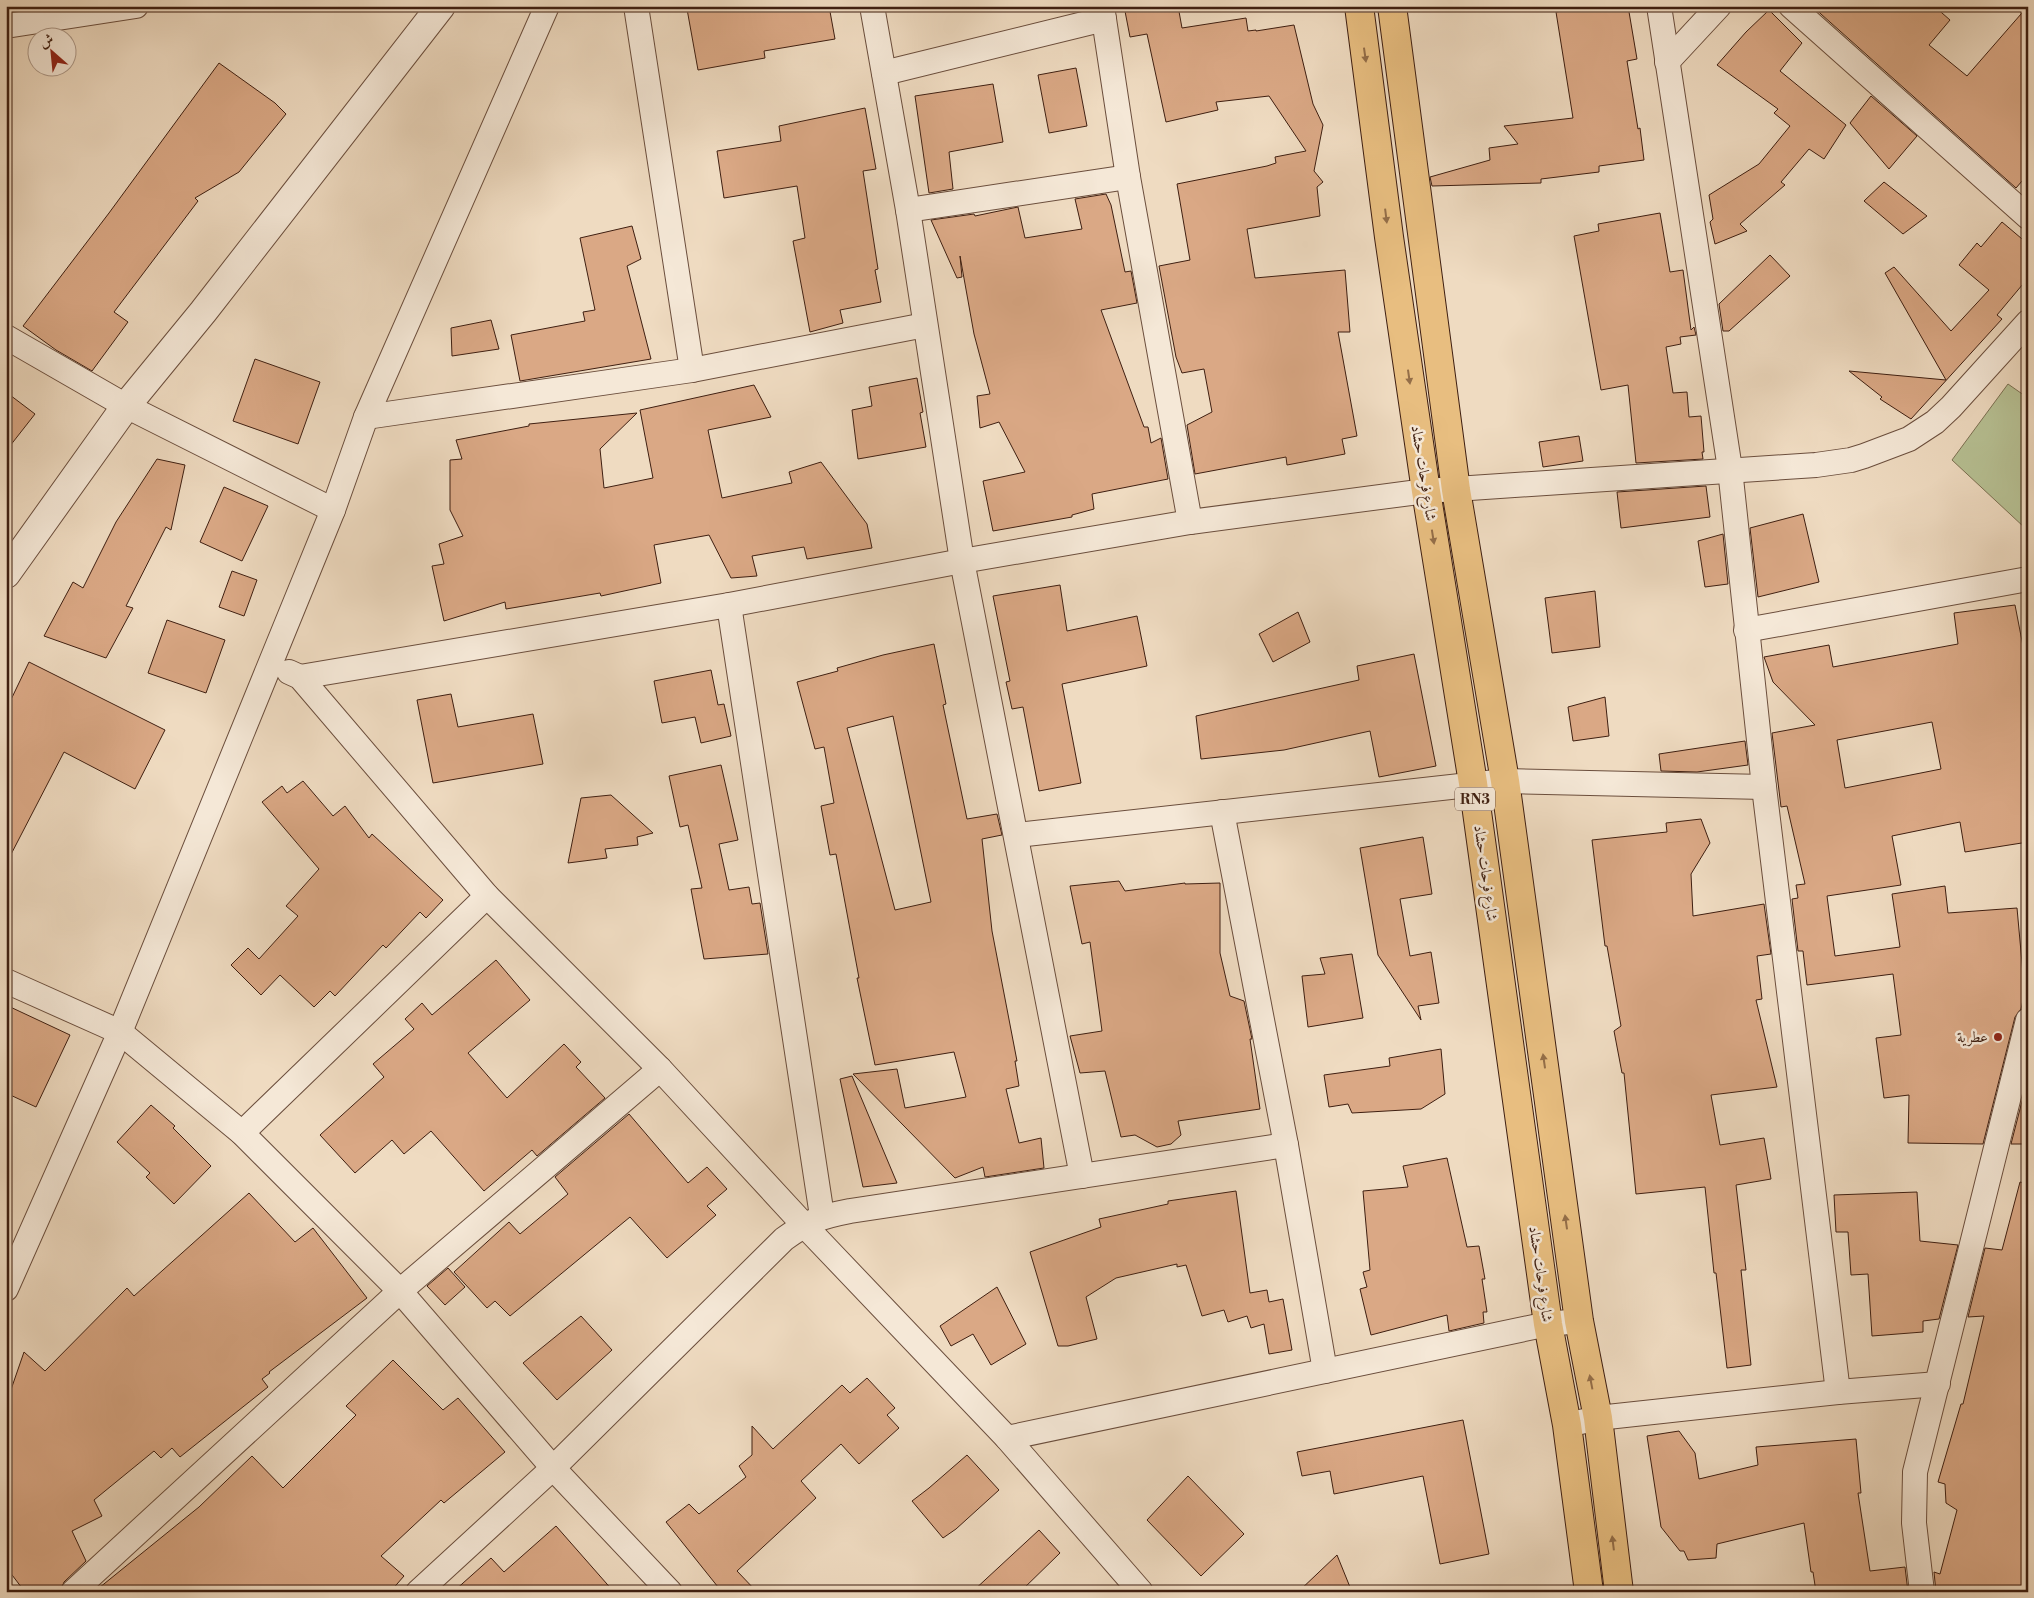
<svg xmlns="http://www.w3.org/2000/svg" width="2034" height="1598" font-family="'Libre Bodoni',Amiri,serif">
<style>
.green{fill:#b7c194;stroke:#7b7052}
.building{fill:#daa885;stroke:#3f1f11;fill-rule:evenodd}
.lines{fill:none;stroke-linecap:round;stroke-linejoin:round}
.minor-casing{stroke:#6b4e3d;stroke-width:26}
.tertiary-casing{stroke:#6b4e3d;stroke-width:30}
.primary-casing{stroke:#3f1f11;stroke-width:30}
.minor{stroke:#f5e8d7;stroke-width:24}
.tertiary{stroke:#f5e8d7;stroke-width:28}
.primary{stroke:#e8be80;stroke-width:28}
.oneway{fill:#946e48}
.poi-dot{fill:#8f2418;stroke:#f5e8d7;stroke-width:2}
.labels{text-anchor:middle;stroke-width:5;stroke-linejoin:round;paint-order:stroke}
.shield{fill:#f5e8d7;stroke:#765b4c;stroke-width:1}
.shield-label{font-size:14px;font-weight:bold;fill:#3f1f11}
.street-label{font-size:15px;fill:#3f1f11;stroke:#f5e8d7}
.poi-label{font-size:15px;fill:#3f1f11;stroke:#f5e8d7;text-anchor:end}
</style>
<rect width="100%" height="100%" fill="#efdbc1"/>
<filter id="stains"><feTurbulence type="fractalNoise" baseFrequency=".004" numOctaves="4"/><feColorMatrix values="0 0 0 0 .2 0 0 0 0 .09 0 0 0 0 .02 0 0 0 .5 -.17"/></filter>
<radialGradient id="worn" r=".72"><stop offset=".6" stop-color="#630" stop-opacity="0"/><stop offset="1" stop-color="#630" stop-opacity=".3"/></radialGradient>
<path class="green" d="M 2008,384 L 2028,398 L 2028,525 L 2025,528 L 1952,460 Z"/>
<g class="building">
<path d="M 700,6 L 829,6 L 835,39 L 764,51 L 765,58 L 698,70 L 687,9 Z"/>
<path d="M 1124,6 L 1178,6 L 1182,28 L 1246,18 L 1248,31 L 1256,30 L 1256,31 L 1294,25 L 1313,104 L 1323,125 L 1314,171 L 1323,182 L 1317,187 L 1320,216 L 1247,229 L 1255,278 L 1345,270 L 1350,332 L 1338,332 L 1357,436 L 1342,439 L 1345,454 L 1287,465 L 1286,457 L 1195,474 L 1187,425 L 1212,412 L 1204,369 L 1182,373 L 1176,357 L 1159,266 L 1190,260 L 1177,184 L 1267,166 L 1276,163 L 1275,157 L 1306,151 L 1269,96 L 1216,102 L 1218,110 L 1166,122 L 1147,34 L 1130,37 Z"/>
<path d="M 1594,6 L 1628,6 L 1637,59 L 1627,61 L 1638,129 L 1640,128 L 1644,160 L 1599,166 L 1599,172 L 1541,179 L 1541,183 L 1432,186 L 1430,177 L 1490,160 L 1489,148 L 1518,144 L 1504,126 L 1573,118 L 1556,12 Z"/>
<path d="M 1812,6 L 1934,6 L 1950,20 L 1929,45 L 1967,76 L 2028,6 L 2028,174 L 2016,188 Z"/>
<path d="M 1769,10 L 1802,43 L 1780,71 L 1846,125 L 1824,159 L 1809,149 L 1781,182 L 1785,185 L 1740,224 L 1747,231 L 1715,244 L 1710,222 L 1713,219 L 1709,195 L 1759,164 L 1790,126 L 1774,113 L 1778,109 L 1717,65 L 1746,32 Z"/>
<path d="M 219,63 L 275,103 L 286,114 L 239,172 L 195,198 L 198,201 L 114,312 L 128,322 L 92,371 L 56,350 L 23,326 L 109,213 Z"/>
<path d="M 1076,68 L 1087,126 L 1049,133 L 1038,75 Z"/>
<path d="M 993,84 L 1003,142 L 949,152 L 953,189 L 929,193 L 915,96 Z"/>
<path d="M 1871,96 L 1917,136 L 1889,169 L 1850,123 Z"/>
<path d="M 865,108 L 876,169 L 863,171 L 878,269 L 875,270 L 881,302 L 840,310 L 843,323 L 810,332 L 793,241 L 805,238 L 797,186 L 724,198 L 717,151 L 781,141 L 779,126 Z"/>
<path d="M 1884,182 L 1927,216 L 1903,234 L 1864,201 Z"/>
<path d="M 1106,194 L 1111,205 L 1125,272 L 1131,271 L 1137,303 L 1101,310 L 1144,427 L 1148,427 L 1151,443 L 1161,438 L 1168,479 L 1092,494 L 1094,509 L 1072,515 L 1072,517 L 993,531 L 983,481 L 1025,472 L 999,422 L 980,428 L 977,396 L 990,394 L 974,334 L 960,256 L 962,277 L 957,278 L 931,220 L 974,214 L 975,216 L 1018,207 L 1025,238 L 1082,229 L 1075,199 Z"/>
<path d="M 1660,213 L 1670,272 L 1683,270 L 1691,330 L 1694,327 L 1696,335 L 1680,337 L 1681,344 L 1666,347 L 1673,393 L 1687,392 L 1689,417 L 1701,416 L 1704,452 L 1702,452 L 1703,459 L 1636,463 L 1628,385 L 1601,390 L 1574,236 L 1599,231 L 1598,224 Z"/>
<path d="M 2002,222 L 2028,244 L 2028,278 L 1997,315 L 2002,319 L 1911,419 L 1880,399 L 1882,397 L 1849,371 L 1946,380 L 1885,273 L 1894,267 L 1951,331 L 1989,290 L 1959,265 L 1977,243 L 1981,247 Z"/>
<path d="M 632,226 L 641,259 L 627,266 L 651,359 L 520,381 L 511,335 L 585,321 L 583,312 L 595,310 L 580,238 Z"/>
<path d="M 1770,255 L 1790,276 L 1729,331 L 1723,331 L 1719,304 Z"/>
<path d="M 491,320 L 499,349 L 452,356 L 451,328 Z"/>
<path d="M 255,359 L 320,382 L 298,444 L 233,421 Z"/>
<path d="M 917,378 L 923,412 L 920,413 L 926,447 L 858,459 L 852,410 L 872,406 L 869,387 Z"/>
<path d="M 754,385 L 771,417 L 708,430 L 722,498 L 792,483 L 789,472 L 821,462 L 867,524 L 872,548 L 807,559 L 804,547 L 752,556 L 757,576 L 731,578 L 709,535 L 654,545 L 661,583 L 601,596 L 600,593 L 506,609 L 505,602 L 444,621 L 432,566 L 444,564 L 439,544 L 463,536 L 450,510 L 450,460 L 462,459 L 456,440 L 529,426 L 529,424 L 637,413 L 600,449 L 604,488 L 653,478 L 640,410 Z"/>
<path d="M 6,392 L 35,414 L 6,451 Z"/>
<path d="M 1579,436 L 1583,461 L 1543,467 L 1539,442 Z"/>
<path d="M 157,459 L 185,465 L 171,530 L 166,527 L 126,606 L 133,608 L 106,658 L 44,636 L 73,582 L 83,588 L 116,522 Z"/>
<path d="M 1706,486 L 1710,517 L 1621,528 L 1617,492 Z"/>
<path d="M 224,487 L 268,506 L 242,561 L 200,542 Z"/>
<path d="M 1803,514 L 1819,582 L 1758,597 L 1750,528 Z"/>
<path d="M 1723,534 L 1728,584 L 1705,587 L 1698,541 Z"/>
<path d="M 232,571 L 257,580 L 244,616 L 219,607 Z"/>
<path d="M 1060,585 L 1067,631 L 1137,616 L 1147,666 L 1062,684 L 1081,783 L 1039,791 L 1023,707 L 1012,709 L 1006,682 L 1010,681 L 993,596 Z"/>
<path d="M 1595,591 L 1600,647 L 1552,653 L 1545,598 Z"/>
<path d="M 2015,605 L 2028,672 L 2028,842 L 1965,852 L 1960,822 L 1892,836 L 1901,885 L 1827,896 L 1835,956 L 1900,947 L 1892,894 L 1945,886 L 1948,913 L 2017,908 L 2023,974 L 2028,975 L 2028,977 L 2021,1009 L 2015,1017 L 1983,1144 L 1908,1143 L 1909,1095 L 1884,1098 L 1876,1038 L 1901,1035 L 1893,974 L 1807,985 L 1803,951 L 1798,951 L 1792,899 L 1798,898 L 1796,885 L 1805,884 L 1787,806 L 1781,807 L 1772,733 L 1815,725 L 1773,682 L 1764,657 L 1829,645 L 1833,667 L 1958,644 L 1954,613 ZM 1932,722 L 1941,769 L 1845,788 L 1837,740 Z"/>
<path d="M 1298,612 L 1310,642 L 1273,662 L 1259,634 Z"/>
<path d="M 167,620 L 225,640 L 206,693 L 148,673 Z"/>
<path d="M 934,644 L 946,704 L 943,705 L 967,819 L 997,814 L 1002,835 L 982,839 L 992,931 L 1017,1061 L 1015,1061 L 1019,1086 L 1006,1089 L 1019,1143 L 1041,1138 L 1044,1168 L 985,1177 L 983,1167 L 955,1178 L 853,1074 L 897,1069 L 905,1108 L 966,1097 L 954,1052 L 875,1065 L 857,978 L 859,978 L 836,854 L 830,855 L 821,806 L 834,803 L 824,747 L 815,749 L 797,682 L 838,671 L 837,668 L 883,655 ZM 893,716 L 931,902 L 895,910 L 847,728 Z"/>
<path d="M 1414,654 L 1436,766 L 1379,777 L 1370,731 L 1284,750 L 1201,759 L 1196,716 L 1359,680 L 1357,666 Z"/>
<path d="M 29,662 L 165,730 L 135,789 L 64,752 L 6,864 L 6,710 Z"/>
<path d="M 711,670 L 718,705 L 724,704 L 731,736 L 701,743 L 695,717 L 662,723 L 654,681 Z"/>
<path d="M 451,694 L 458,727 L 533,714 L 543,764 L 433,783 L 417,700 Z"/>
<path d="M 1605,697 L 1609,736 L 1573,741 L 1568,707 Z"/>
<path d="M 1745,741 L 1748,765 L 1697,772 L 1661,771 L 1659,754 Z"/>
<path d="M 721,765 L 738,840 L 719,844 L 729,890 L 749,887 L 752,904 L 760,903 L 768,954 L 704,959 L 691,889 L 702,888 L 688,825 L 680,827 L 669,776 Z"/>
<path d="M 303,781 L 333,816 L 345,806 L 369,838 L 372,834 L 443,900 L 426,918 L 420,912 L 386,948 L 383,945 L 335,996 L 330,991 L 314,1007 L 280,975 L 261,995 L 231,965 L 248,948 L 259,959 L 298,916 L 286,906 L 319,869 L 262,802 L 282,786 L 287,793 Z"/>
<path d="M 611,795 L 653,833 L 637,837 L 638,845 L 605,849 L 607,858 L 568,863 L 581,798 Z"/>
<path d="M 1701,819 L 1710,843 L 1691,874 L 1693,916 L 1764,904 L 1771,954 L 1757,956 L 1762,999 L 1756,1000 L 1777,1087 L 1711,1095 L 1720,1145 L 1764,1138 L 1771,1179 L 1736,1185 L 1746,1270 L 1741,1270 L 1751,1365 L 1727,1368 L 1716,1273 L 1714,1273 L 1705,1187 L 1636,1194 L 1624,1073 L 1622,1073 L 1614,1031 L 1621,1026 L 1607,946 L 1605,946 L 1592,840 L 1667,832 L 1666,823 Z"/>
<path d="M 1423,837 L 1432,894 L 1400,899 L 1410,956 L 1431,952 L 1439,1003 L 1418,1006 L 1421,1020 L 1378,955 L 1360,848 Z"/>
<path d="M 1119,881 L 1125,891 L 1185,883 L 1185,884 L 1220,883 L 1220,953 L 1230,996 L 1244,1001 L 1252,1039 L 1250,1039 L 1260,1109 L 1178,1121 L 1181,1135 L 1171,1144 L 1157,1147 L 1135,1135 L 1121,1137 L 1105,1071 L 1080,1073 L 1070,1036 L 1102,1031 L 1090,942 L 1082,944 L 1070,886 Z"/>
<path d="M 1352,954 L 1363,1018 L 1308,1027 L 1302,976 L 1325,974 L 1320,958 Z"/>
<path d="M 496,960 L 530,1000 L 468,1053 L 507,1098 L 564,1044 L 581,1062 L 576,1067 L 605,1098 L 537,1156 L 532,1150 L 484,1191 L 431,1131 L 404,1154 L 392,1140 L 355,1173 L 320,1135 L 384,1077 L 373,1064 L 414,1029 L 405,1019 L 422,1003 L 432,1015 Z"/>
<path d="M 6,1005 L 70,1035 L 36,1107 L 6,1093 Z"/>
<path d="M 1441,1049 L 1445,1094 L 1421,1109 L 1352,1113 L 1348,1104 L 1329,1107 L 1324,1075 L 1390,1066 L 1389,1058 Z"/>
<path d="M 852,1076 L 897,1183 L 863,1187 L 840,1079 Z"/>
<path d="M 2028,1078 L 2028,1144 L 2011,1144 Z"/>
<path d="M 151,1105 L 175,1126 L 173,1128 L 211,1166 L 174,1204 L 146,1177 L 150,1173 L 117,1142 Z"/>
<path d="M 629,1114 L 688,1183 L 707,1167 L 727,1189 L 707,1206 L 716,1215 L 667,1258 L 630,1217 L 510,1316 L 495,1301 L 487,1308 L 454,1272 L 509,1222 L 520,1234 L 568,1194 L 555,1177 Z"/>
<path d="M 1447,1158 L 1467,1247 L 1479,1246 L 1485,1279 L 1482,1279 L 1487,1312 L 1483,1312 L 1484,1323 L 1449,1331 L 1447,1315 L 1371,1335 L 1360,1289 L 1367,1287 L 1363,1272 L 1370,1270 L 1363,1191 L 1408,1187 L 1403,1166 Z"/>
<path d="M 2020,1182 L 2028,1184 L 2028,1592 L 1936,1592 L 1934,1572 L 1940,1574 L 1957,1510 L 1946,1503 L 1945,1484 L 1938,1482 L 1961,1404 L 1963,1404 L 1984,1316 L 1968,1317 L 1985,1248 L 2002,1250 Z"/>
<path d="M 1236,1191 L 1250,1293 L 1267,1290 L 1269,1302 L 1283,1299 L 1292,1350 L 1269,1354 L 1264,1324 L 1251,1328 L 1247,1316 L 1228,1322 L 1224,1310 L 1202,1316 L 1186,1265 L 1177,1267 L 1177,1264 L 1116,1278 L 1086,1297 L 1097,1339 L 1068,1346 L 1058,1346 L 1030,1252 L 1101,1227 L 1099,1219 L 1168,1204 L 1168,1201 Z"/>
<path d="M 1917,1192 L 1920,1241 L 1958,1245 L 1939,1319 L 1923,1321 L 1923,1332 L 1872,1336 L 1868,1274 L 1851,1275 L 1848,1232 L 1836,1232 L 1834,1195 Z"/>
<path d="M 249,1193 L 295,1242 L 313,1228 L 367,1298 L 269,1372 L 270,1373 L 262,1379 L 268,1387 L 180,1457 L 172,1448 L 161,1458 L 154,1451 L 94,1500 L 102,1516 L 72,1531 L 86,1561 L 64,1582 L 60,1592 L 25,1592 L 6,1567 L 6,1404 L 24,1352 L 45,1371 L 127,1288 L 134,1296 Z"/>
<path d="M 448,1268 L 465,1287 L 445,1305 L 427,1286 Z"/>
<path d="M 997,1287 L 1026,1344 L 991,1365 L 973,1334 L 951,1346 L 940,1326 Z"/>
<path d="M 581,1316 L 612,1350 L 557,1400 L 523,1363 Z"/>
<path d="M 393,1360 L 443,1410 L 458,1398 L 505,1452 L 444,1503 L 441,1500 L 381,1556 L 404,1576 L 390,1592 L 94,1592 L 199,1507 L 252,1456 L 283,1488 L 356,1415 L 346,1406 Z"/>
<path d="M 867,1378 L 895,1408 L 887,1415 L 899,1428 L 859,1464 L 841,1444 L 801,1481 L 816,1498 L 737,1571 L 757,1592 L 722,1592 L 666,1522 L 689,1504 L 699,1514 L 746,1477 L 739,1466 L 752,1455 L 752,1426 L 773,1449 L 842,1385 L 850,1393 Z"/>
<path d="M 1463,1420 L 1489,1554 L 1440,1564 L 1423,1476 L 1334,1494 L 1330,1471 L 1302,1476 L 1297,1452 Z"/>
<path d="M 1679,1431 L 1695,1453 L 1699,1479 L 1758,1465 L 1756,1447 L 1856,1439 L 1861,1493 L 1858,1493 L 1870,1571 L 1905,1567 L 1908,1592 L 1816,1592 L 1813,1572 L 1811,1572 L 1804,1523 L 1717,1544 L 1716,1558 L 1688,1560 L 1684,1551 L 1680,1551 L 1661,1527 L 1647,1436 Z"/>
<path d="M 967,1455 L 999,1490 L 956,1529 L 943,1538 L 912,1501 L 929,1488 Z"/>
<path d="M 1188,1476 L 1244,1534 L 1201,1576 L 1147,1520 Z"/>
<path d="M 556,1526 L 614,1592 L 453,1592 L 491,1558 L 504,1572 Z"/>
<path d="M 1039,1530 L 1060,1553 L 1020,1592 L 972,1592 Z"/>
<path d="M 1337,1555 L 1352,1592 L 1298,1592 Z"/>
</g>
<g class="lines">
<defs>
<g id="minor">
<path d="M 636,6 L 692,370"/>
<path d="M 872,6 L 908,210 L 962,561 L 1082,1176"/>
<path d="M 1102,6 L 1128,177 L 1190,522"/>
<path d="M 1659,6 L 1730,469 L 1764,787 L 1838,1392"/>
<path d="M 1791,6 L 2028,217"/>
<path d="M 6,26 L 136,6"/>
<path d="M 1667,62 L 1719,6"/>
<path d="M 884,73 L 1104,19"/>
<path d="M 908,210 L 1128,177"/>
<path d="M 6,337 L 126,406 L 333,510"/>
<path d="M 366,417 L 692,370 L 925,325"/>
<path d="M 729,605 L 822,1216"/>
<path d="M 1746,630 L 2028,579"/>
<path d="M 289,672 L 300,677 L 487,896 L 660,1069 L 804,1225 L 1007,1438 L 1141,1592"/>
<path d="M 300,677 L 729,605 L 962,561 L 1190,522 L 1426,491 L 1816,465 L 1851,460 L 1864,456 L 1909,439 L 1935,422 L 1951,407 L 2028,322"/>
<path d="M 1222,812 L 1286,1145 L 1325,1371"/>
<path d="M 1017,835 L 1505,781 L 1764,787"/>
<path d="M 6,981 L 120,1032 L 242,1133 L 400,1291 L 553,1468 L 670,1592"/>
<path d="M 242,1133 L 487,896"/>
<path d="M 6,1289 L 120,1032 L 333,510 L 366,417 L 547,6"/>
<path d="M 1567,1425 L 1598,1418 L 1838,1392 L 1938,1384"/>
<path d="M 1007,1438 L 1548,1324 L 1579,1321"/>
<path d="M 73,1592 L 400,1291 L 660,1069"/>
<path d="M 418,1592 L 553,1468 L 784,1239 C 809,1221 819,1217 850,1211 L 1286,1145"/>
<path d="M 1922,1592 L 1914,1523 L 1915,1472 L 2028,1020"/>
</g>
<path id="tertiary" d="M 6,574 L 126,406 L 203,312 L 441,6"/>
<g id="primary">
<path d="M 1359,6 L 1389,237 L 1426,491 L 1473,783 L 1548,1324 L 1567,1425 L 1589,1592"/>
<path d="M 1392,6 L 1456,490 L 1505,781 L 1579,1321 L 1598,1418 L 1619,1592"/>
</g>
</defs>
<use href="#minor" class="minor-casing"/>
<use href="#tertiary" class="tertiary-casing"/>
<use href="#primary" class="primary-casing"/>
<use href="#minor" class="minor"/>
<use href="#tertiary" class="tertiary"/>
<use href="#primary" class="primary"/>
</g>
<defs><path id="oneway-solid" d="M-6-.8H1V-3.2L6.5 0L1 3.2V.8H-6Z" transform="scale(1.25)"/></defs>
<g class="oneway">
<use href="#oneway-solid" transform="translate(1365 55) rotate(82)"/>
<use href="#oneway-solid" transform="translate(1386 216) rotate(83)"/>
<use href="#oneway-solid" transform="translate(1409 377) rotate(82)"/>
<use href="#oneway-solid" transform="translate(1433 537) rotate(81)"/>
<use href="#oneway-solid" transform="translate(1544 1061) rotate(-98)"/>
<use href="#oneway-solid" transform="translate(1566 1222) rotate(-98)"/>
<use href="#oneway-solid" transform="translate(1591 1382) rotate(-101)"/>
<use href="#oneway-solid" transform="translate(1613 1543) rotate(-97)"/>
</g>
<circle class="poi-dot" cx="1998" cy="1037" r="5"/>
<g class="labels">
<rect class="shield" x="1455" y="787.5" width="40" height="23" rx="4"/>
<g class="shield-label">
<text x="1475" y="804">RN3</text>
</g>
<g class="street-label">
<text transform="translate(1424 473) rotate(81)" y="5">شارع فرحات حشاد</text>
<text transform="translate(1486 873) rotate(82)" y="5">شارع فرحات حشاد</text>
<text transform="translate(1541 1274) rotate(82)" y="5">شارع فرحات حشاد</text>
</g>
<g class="poi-label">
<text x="1988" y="1042">عطرية</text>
</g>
</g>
<rect width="2034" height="1598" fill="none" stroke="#efdbc1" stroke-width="25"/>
<rect x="8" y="8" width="2019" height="1583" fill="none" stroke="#3f1f11" stroke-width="2.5"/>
<rect x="12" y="12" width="2009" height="1573" fill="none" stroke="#3f1f11"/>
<g transform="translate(52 52) rotate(333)"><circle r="24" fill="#f5e8d7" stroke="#ac9888"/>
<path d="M0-4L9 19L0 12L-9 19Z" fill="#8f2418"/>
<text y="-8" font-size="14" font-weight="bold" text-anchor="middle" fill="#3f1f11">ش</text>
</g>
<rect width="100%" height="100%" filter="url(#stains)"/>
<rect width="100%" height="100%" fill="url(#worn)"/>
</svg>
